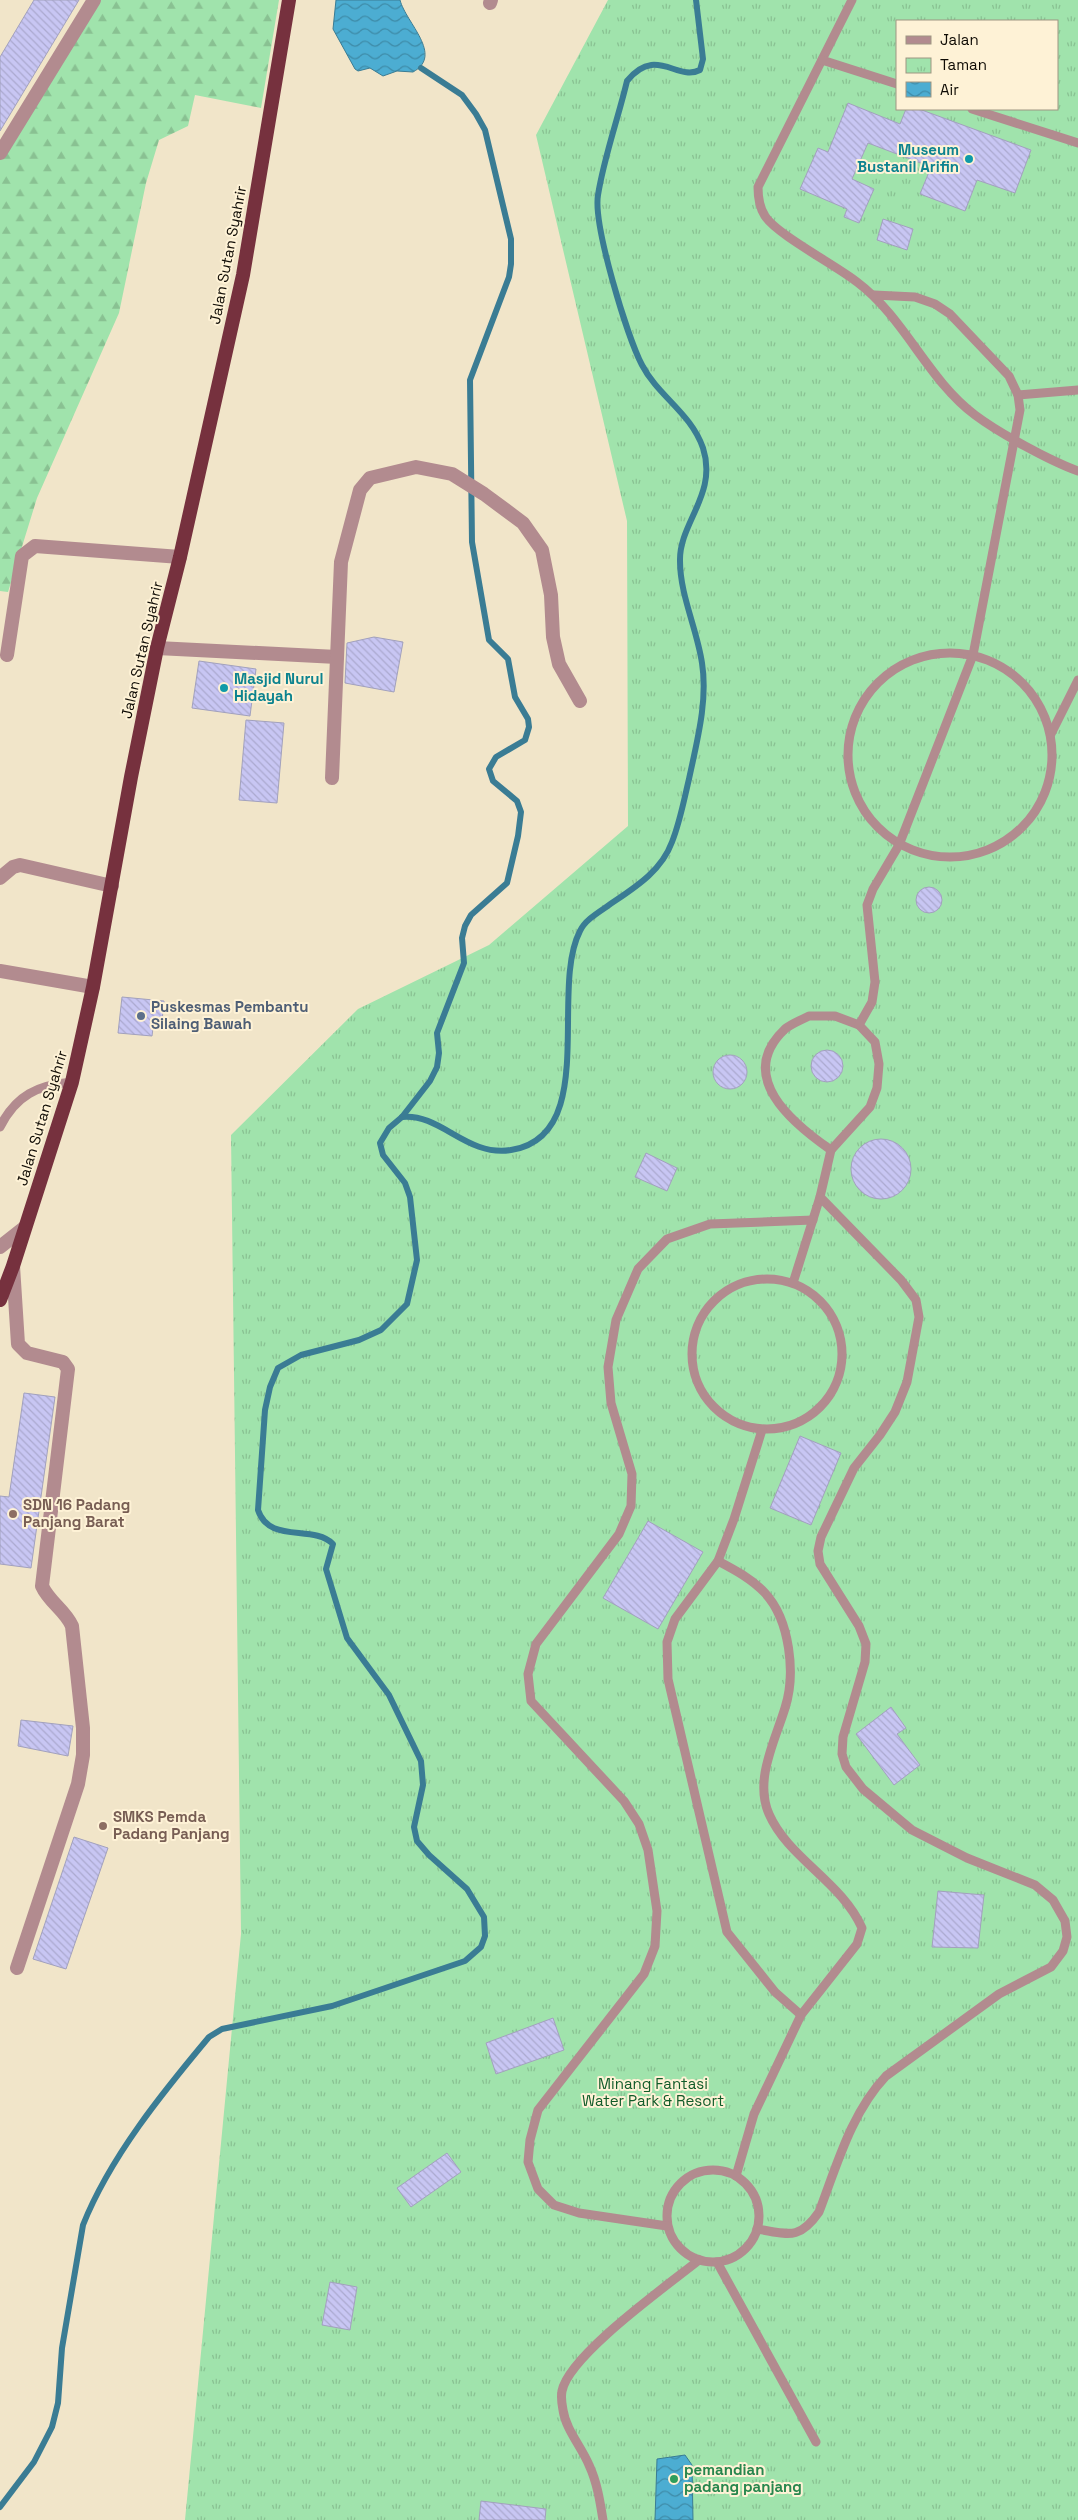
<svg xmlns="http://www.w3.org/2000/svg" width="1078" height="2520" font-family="'Space Grotesk',sans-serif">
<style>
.forest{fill:url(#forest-firs)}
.park{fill:url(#park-tufts);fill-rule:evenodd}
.water{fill:url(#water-waves);stroke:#3a7c94}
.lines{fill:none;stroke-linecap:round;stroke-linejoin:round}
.stream{stroke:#3a7c94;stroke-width:6}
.building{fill:url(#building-back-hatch);stroke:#a2a1bd}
.service{stroke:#b28b8f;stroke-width:9}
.minor{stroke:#b28b8f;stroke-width:14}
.trunk{stroke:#76313e;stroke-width:14}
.culture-dot{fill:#0f9aa8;stroke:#fef2d6;stroke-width:2}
.service-dot{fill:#5c6f8a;stroke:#fef2d6;stroke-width:2}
.education-dot{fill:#8d6e63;stroke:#fef2d6;stroke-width:2}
.leisure-dot{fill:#2e9e5b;stroke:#fef2d6;stroke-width:2}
.labels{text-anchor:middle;stroke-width:4;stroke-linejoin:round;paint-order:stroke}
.culture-label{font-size:15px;font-weight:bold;fill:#0d838f;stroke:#fef2d6;text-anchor:end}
.street-label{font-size:15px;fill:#0f0b04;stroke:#fef2d6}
.service-label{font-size:15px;font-weight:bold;fill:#4e5e75;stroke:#fef2d6;text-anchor:start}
.education-label{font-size:15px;font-weight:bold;fill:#785e54;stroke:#fef2d6;text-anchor:start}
.park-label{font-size:15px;fill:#105b29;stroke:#fef2d6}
.leisure-label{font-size:15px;font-weight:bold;fill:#27864d;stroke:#fef2d6;text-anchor:start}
</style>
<defs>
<pattern id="forest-firs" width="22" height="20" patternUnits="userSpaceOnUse" patternTransform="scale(1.25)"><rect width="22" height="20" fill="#a0e3ac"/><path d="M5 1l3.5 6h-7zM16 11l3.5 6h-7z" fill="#89c192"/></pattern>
<pattern id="park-tufts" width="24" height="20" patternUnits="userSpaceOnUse" patternTransform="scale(1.25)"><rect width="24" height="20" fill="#a0e3ac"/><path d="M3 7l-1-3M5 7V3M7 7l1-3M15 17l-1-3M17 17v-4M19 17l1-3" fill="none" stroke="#89c192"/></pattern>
<pattern id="water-waves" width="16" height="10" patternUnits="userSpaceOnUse" patternTransform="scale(1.25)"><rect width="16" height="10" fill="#4cadd2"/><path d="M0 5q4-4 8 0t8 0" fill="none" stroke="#3e8ba8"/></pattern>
<pattern id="building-back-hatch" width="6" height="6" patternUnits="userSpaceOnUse" patternTransform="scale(1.25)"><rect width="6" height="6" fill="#c8c6f3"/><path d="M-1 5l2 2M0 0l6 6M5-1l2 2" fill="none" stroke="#aba9cf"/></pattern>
</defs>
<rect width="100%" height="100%" fill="#f1e5c9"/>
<path class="forest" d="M 87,0 L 279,0 L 261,108 L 195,95 L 188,126 L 159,140 L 146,183 L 119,313 L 37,498 L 8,592 L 0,591 L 0,143 Z"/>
<path class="park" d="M 608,0 L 1078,0 L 1078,2520 L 185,2520 L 241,1934 L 231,1135 L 358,1009 L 489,945 L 628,826 L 627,521 L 536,135 ZM 897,21 L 1057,21 L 1057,109 L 897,109 Z"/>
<g class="water">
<path d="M 336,0 L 400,0 C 406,23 444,55 413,72 L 397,71 L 383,76 L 370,68 L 358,71 L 355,69 L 333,29 Z"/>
<path d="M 685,2455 L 692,2465 L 693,2520 L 655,2520 L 657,2459 Z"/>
</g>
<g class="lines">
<g class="stream">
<path d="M 402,1117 C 441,1113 466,1157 511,1150 C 600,1136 549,990 580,931 C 585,920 599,912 609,905 C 634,888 661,872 672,842 C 680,822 684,800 689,779 C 697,741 708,701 702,663 C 697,629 680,595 680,561 C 679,523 718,494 703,448 C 691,413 658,396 642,365 C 627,336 593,225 598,195 C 604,157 618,119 627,81 C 656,45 677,82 700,70 L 703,59 L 696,0"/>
<path d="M 0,2507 L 34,2462 L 52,2427 L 58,2403 L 62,2348 L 83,2225 C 110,2157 163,2092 209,2037 L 222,2029 L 332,2006 L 465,1961 L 481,1947 L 485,1936 L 484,1917 L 467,1889 L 429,1855 L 417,1841 L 414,1827 L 423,1785 L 421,1761 L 389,1695 L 347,1638 L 326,1569 L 333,1544 C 313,1524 269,1544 258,1510 L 265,1410 L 270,1387 L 278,1368 L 301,1355 L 359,1340 L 381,1330 L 407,1304 L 417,1260 L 410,1197 L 405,1183 L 383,1155 L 380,1143 L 389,1128 L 402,1117 L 430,1081 L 437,1067 L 439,1053 L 437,1033 L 464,963 L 462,938 L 465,926 L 471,915 L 507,883 L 518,836 L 521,812 L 517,801 L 493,781 L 489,769 L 496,757 L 525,740 L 529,727 L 528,719 L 515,697 L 508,659 L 489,640 L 472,542 L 470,380 L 509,277 L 511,264 L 511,239 L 485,130 L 476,114 L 462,95 L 421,68"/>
</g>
</g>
<g class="building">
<path d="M 34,0 L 79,0 L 0,131 L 0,57 Z"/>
<path d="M 848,103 L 900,124 L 906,109 L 919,109 L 1031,150 L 1015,193 L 977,180 L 965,211 L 920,194 L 931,167 L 868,143 L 852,179 L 874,189 L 859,223 L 844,217 L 847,209 L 800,189 L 818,148 L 828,152 Z"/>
<path d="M 883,219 L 913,229 L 907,250 L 877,240 Z"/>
<path d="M 374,637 L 403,642 L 394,692 L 345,683 L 347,643 Z"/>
<path d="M 199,661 L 256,669 L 250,716 L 192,708 Z"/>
<path d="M 246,720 L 284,723 L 277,803 L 239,800 Z"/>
<circle cx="929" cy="900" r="13"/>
<path d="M 122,997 L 164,1001 L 162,1021 L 154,1020 L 152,1036 L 118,1033 Z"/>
<circle cx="827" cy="1066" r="16"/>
<circle cx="730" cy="1072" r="17"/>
<circle cx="881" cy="1169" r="30"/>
<path d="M 646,1153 L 677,1168 L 667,1191 L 635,1177 Z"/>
<path d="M 24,1393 L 55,1397 L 31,1568 L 0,1564 L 0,1496 L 9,1497 Z"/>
<path d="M 800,1436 L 841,1453 L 811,1525 L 770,1508 Z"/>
<path d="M 648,1521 L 703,1552 L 658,1629 L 603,1598 Z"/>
<path d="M 891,1707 L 906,1728 L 897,1734 L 920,1765 L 894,1785 L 856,1734 Z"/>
<path d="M 21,1720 L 73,1726 L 68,1756 L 18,1746 Z"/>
<path d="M 74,1837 L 108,1848 L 66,1969 L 33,1959 Z"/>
<path d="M 938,1891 L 984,1895 L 978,1948 L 932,1947 Z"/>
<path d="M 553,2018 L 564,2050 L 496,2074 L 486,2043 Z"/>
<path d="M 447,2153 L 461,2172 L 411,2207 L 397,2188 Z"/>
<path d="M 330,2282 L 357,2287 L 350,2330 L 322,2325 Z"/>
<path d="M 481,2501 L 546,2509 L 545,2520 L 479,2520 Z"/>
</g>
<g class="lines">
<g class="service">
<path d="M 852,0 L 758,187 C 758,198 759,207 765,216 C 776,234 837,266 857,282 C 905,318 927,379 975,415 C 999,433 1050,461 1078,471"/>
<path d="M 822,60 L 897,84"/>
<path d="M 972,109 L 1078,143"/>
<path d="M 1018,395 L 1078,390"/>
<circle cx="950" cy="755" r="102"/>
<path d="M 1051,734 L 1078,680"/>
<path d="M 809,1016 L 835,1016 L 859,1025 L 875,1042 L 879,1064 L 877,1088 L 870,1107 L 831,1150 C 792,1123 735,1076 785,1029 C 791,1024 801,1020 809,1016 Z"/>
<path d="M 859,1025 L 872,1002 L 875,982 L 867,905 L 873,889 L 899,845 L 973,655 L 1020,410 L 1018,395 L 1009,376 L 950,314 L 935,304 L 915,297 L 874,295"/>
<path d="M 0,1127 C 16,1095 38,1085 72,1082"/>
<circle cx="767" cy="1354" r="75"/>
<path d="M 793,1283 L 820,1197 L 831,1150"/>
<path d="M 762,1430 L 734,1519 L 718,1561 L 675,1619 L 667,1642 L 668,1679 L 727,1932 L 775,1992 L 801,2015"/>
<path d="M 718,1561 C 735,1570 752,1579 765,1593 C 790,1620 796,1674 785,1708 C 775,1741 754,1780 769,1814 C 788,1858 842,1882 862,1928 L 857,1944 L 801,2015 L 754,2114 L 736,2176"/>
<circle cx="713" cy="2216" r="46"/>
<path d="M 667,2226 L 579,2213 L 554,2205 L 538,2189 L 528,2162 L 530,2140 L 538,2110 L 644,1974 L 655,1946 L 657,1911 L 648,1850 L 639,1824 L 624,1801 L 531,1701 L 528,1674 L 536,1644 L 619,1534 L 631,1506 L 632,1474 L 611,1403 L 608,1367 L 616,1320 L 638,1269 L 667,1239 L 710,1224 L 813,1220"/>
<path d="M 757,2229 C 788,2234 799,2241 819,2212 C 837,2165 851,2113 886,2076 L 999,1994 L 1051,1967 L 1063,1951 L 1067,1937 L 1065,1921 L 1053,1900 L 1035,1885 L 967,1858 L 912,1830 L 863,1789 L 846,1767 L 842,1754 L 843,1737 L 865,1662 L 866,1644 L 859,1626 L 820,1564 L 818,1551 L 821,1537 L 854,1468 L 880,1435 L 895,1412 L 907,1382 L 919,1317 L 916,1300 L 901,1280 L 820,1197"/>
<path d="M 717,2262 L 816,2442"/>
<path d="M 603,2520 C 600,2501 597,2482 589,2465 C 581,2446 566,2430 563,2410 C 562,2405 561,2396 562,2391 C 569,2355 668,2285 699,2260"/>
</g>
<g class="minor">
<path d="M 490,3 L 491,0"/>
<path d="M 0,153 L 94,0"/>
<path d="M 157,648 L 337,657"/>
<path d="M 7,655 L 22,556 L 35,546 L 180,557"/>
<path d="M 332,778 L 341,562 L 360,490 L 370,478 L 416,467 L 452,474 L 484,494 L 523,523 L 542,550 L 551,595 L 553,637 L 559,664 L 580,701"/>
<path d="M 0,878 L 13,867 L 20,865 L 112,886"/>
<path d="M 0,971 L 93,987"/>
<path d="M 0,1247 L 24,1228"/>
<path d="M 13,1266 L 18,1344 L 27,1353 L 63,1362 L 68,1369 L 42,1586 C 49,1602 65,1610 72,1626 L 83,1728 L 83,1755 L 78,1784 L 17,1968"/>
</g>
<path class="trunk" d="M 0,1300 L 13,1266 L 72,1082 L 93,987 L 131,777 L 157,648 L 180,557 L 243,275 L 289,0"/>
</g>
<g class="culture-dot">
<circle cx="969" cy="159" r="5"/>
<circle cx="224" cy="688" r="5"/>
</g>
<circle class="service-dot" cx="141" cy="1016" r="5"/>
<g class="education-dot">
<circle cx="13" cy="1514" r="5"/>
<circle cx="103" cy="1826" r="5"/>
</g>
<circle class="leisure-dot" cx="674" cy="2479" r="5"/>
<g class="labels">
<g class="culture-label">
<text x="959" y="155">Museum<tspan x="959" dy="17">Bustanil Arifin</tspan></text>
<text x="234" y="684" text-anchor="start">Masjid Nurul<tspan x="234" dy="17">Hidayah</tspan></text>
</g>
<g class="street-label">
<text transform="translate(228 255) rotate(-79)" y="5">Jalan Sutan Syahrir</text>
<text transform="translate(142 650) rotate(-77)" y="5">Jalan Sutan Syahrir</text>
<text transform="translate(42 1118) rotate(-73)" y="5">Jalan Sutan Syahrir</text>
</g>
<g class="service-label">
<text x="151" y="1012">Puskesmas Pembantu<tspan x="151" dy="17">Silaing Bawah</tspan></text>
</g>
<g class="education-label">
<text x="23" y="1510">SDN 16 Padang<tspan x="23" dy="17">Panjang Barat</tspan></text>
<text x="113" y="1822">SMKS Pemda<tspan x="113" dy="17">Padang Panjang</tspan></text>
</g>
<g class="park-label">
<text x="653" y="2089">Minang Fantasi<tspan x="653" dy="17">Water Park &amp; Resort</tspan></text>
</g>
<g class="leisure-label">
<text x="684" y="2475">pemandian<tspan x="684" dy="17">padang panjang</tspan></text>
</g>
</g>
<rect x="896" y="20" width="162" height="90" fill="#fef2d6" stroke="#9e9682"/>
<rect x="906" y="36" width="25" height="8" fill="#b28b8f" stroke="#9e9682"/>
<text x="940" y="45" font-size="15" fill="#0f0b04">Jalan</text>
<rect x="906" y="58" width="25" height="15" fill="url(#park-tufts)" stroke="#9e9682"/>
<text x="940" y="70" font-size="15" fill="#0f0b04">Taman</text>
<rect x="906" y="82" width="25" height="15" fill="url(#water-waves)" stroke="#9e9682"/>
<text x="940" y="95" font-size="15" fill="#0f0b04">Air</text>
</svg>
